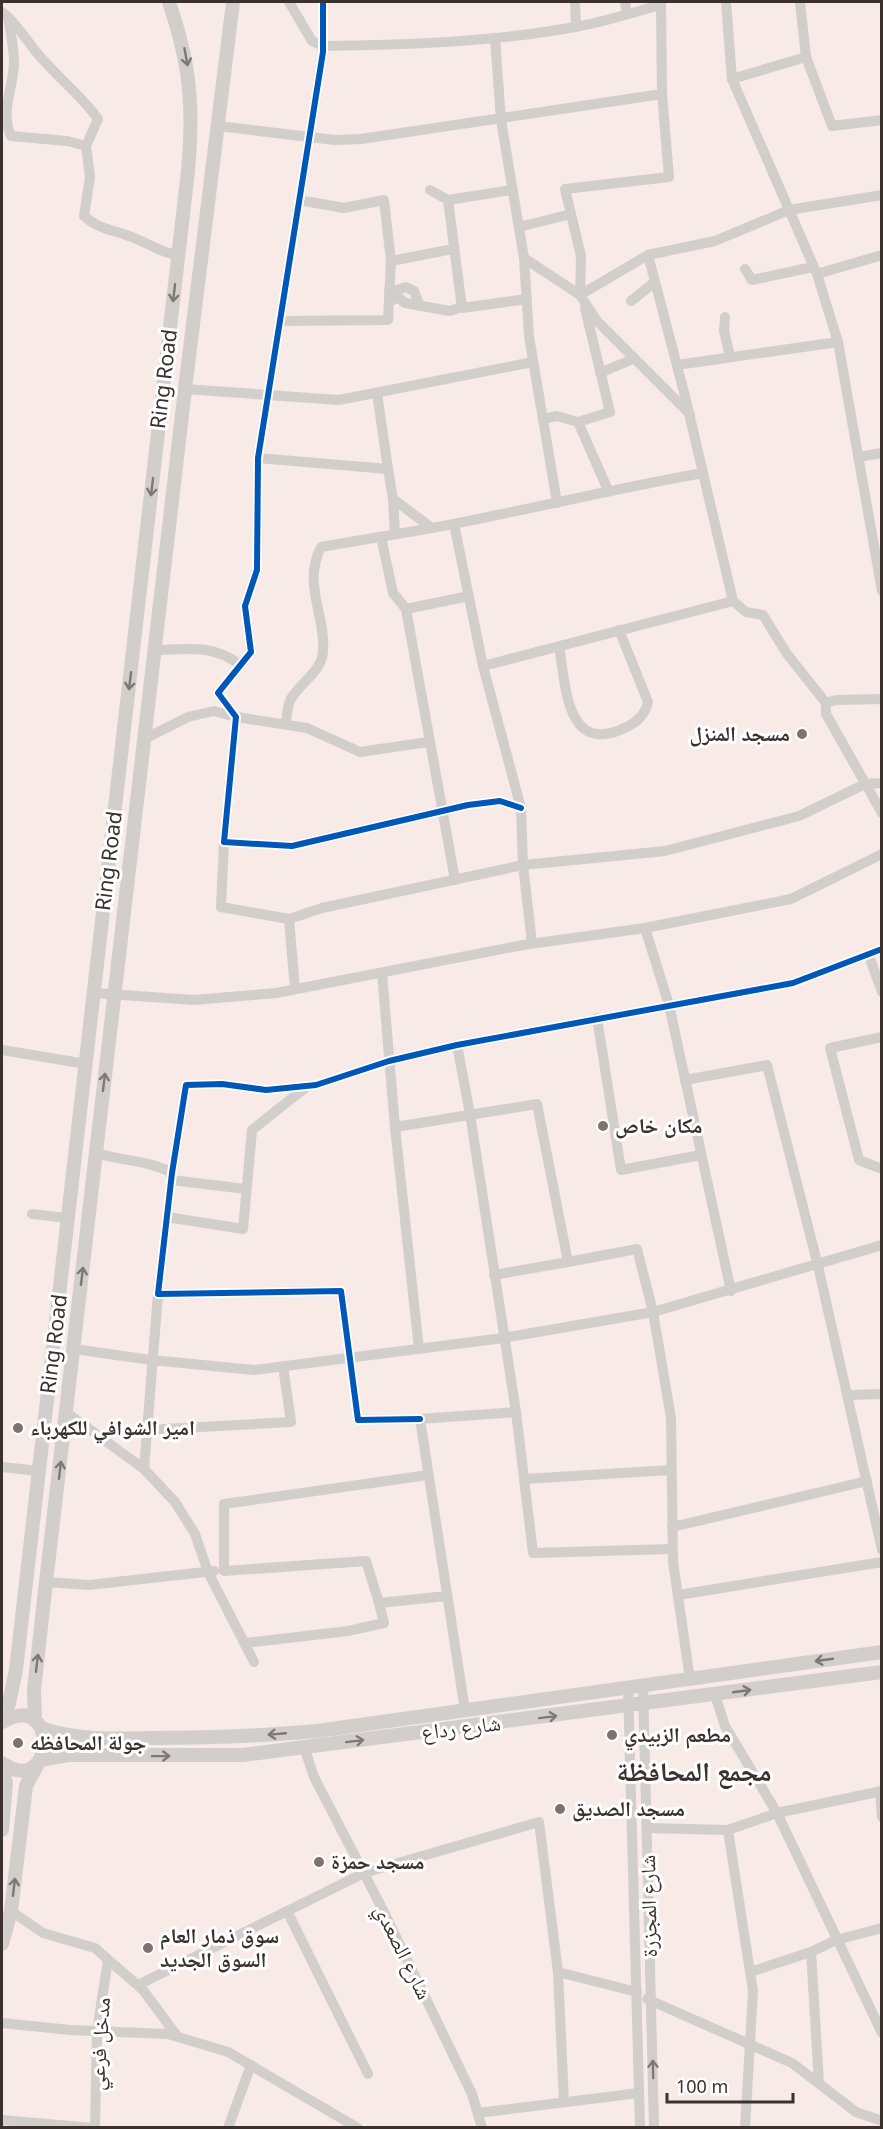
<svg xmlns="http://www.w3.org/2000/svg" width="883" height="2129" font-family="'Noto Sans','Noto Naskh Arabic',sans-serif">
<style>
.lines{fill:none;stroke-linecap:round;stroke-linejoin:round}
.minor{stroke:#d1cecc;stroke-width:10}
.major{stroke:#d1cecc;stroke-width:14}
.cycleway-casing{stroke:#fff;stroke-width:10}
.cycleway{stroke:#0057b8;stroke-width:6}
.oneway{stroke:#7e7876}
.poi-dot{fill:#7d726f;stroke:#fff;stroke-width:2}
.labels{text-anchor:middle;stroke-width:6;stroke-linejoin:round;paint-order:stroke}
.street-label{font-size:21px;fill:#3b322f;stroke:#fff}
.poi-label{font-size:21px;font-weight:bold;fill:#3b322f;stroke:#fff;text-anchor:start}
.district-label{font-size:27px;font-weight:bold;fill:#3b322f;stroke:#fff}
</style>
<rect width="100%" height="100%" fill="#f7eae7"/>
<g class="lines">
<g class="minor">
<path d="M 289,2 L 312,41 L 323,46 C 409,45 496,42 580,26 C 607,21 634,12 661,5 L 660,2"/>
<path d="M 323,2 L 323,52 L 258,458 L 257,570 L 245,606 L 251,652 L 218,693 L 236,717 L 224,842 L 292,846 L 468,805 L 500,801 L 521,808"/>
<path d="M 575,2 L 576,27"/>
<path d="M 625,2 L 627,14"/>
<path d="M 726,2 L 732,79 L 817,274 L 838,342 L 882,591"/>
<path d="M 800,2 L 806,57 L 832,126 L 882,120"/>
<path d="M 2,12 C 17,23 26,40 38,54 C 57,77 80,94 98,119 L 86,146 L 90,177 L 84,216 C 97,228 109,229 126,235 C 145,241 159,252 179,256"/>
<path d="M 8,17 C 11,33 14,48 14,64 C 13,88 0,113 11,136 L 67,141 L 86,146"/>
<path d="M 495,38 L 501,120 L 524,258 L 529,336 L 557,503"/>
<path d="M 732,79 L 806,57"/>
<path d="M 662,94 L 669,177 L 565,189 L 581,256 L 580,295 L 648,255 L 715,241 L 789,210 L 882,195"/>
<path d="M 218,126 L 334,140 L 361,139 L 662,94 L 661,5"/>
<path d="M 430,190 L 448,200"/>
<path d="M 512,190 L 448,200 L 462,308 L 527,299"/>
<path d="M 299,200 L 344,208 L 384,200 L 391,261"/>
<path d="M 519,227 L 571,214"/>
<path d="M 648,255 L 685,396 L 733,601 L 746,612 L 763,615 L 787,654 L 826,703"/>
<path d="M 524,258 L 580,295 L 597,321 L 690,414"/>
<path d="M 745,269 L 752,280 L 813,267"/>
<path d="M 817,274 L 882,255"/>
<path d="M 389,290 L 405,303 L 450,311 L 462,307"/>
<path d="M 393,300 L 397,290 L 406,287 L 414,291 L 420,306"/>
<path d="M 631,301 L 655,282"/>
<path d="M 585,308 L 610,412 L 578,422 L 608,490"/>
<path d="M 725,317 L 724,331 L 730,356"/>
<path d="M 280,321 L 388,320 L 391,261 L 453,249"/>
<path d="M 677,365 L 838,342"/>
<path d="M 600,373 L 633,359"/>
<path d="M 185,389 L 339,400 L 533,362"/>
<path d="M 377,393 L 388,469"/>
<path d="M 543,419 L 557,416 L 578,422"/>
<path d="M 858,457 L 882,453"/>
<path d="M 258,458 L 388,469 L 393,499 L 432,528 C 523,511 612,489 703,473"/>
<path d="M 393,499 L 395,534"/>
<path d="M 454,524 L 483,666 L 521,808 L 523,865 L 532,943"/>
<path d="M 381,537 L 393,593 L 406,609 L 469,596"/>
<path d="M 406,609 L 455,880"/>
<path d="M 559,647 C 566,683 565,752 620,730 C 633,725 645,717 648,702 L 619,630"/>
<path d="M 155,650 C 187,649 214,644 240,665"/>
<path d="M 483,666 L 733,601"/>
<path d="M 882,699 L 836,700 L 826,703 L 826,714 L 882,813"/>
<path d="M 286,724 C 287,715 287,704 292,697 C 301,683 322,670 323,652 C 326,614 302,585 321,547 L 432,528"/>
<path d="M 144,739 L 188,717 L 214,711 L 236,717 L 307,728 L 360,752 L 428,742"/>
<path d="M 224,842 L 221,907 L 289,919"/>
<path d="M 645,928 L 669,1005 L 731,1291"/>
<path d="M 869,956 L 882,992"/>
<path d="M 382,973 L 395,1127 L 419,1349"/>
<path d="M 295,989 L 289,919 L 322,908 L 523,865 L 665,851 L 799,816 L 865,784 L 882,783"/>
<path d="M 94,993 L 194,1000 L 276,993 L 523,945 L 645,928 L 791,899 L 882,854"/>
<path d="M 597,1018 L 621,1170 L 701,1155"/>
<path d="M 882,1037 L 830,1048 L 859,1160 L 882,1169"/>
<path d="M 457,1045 L 470,1114 L 516,1412 L 533,1553 L 672,1549"/>
<path d="M 2,1050 L 86,1064"/>
<path d="M 685,1080 L 767,1065 L 818,1266 L 882,1550"/>
<path d="M 395,1127 L 537,1104 L 568,1262 L 494,1275"/>
<path d="M 96,1153 C 121,1161 149,1160 172,1173"/>
<path d="M 171,1180 L 246,1189"/>
<path d="M 32,1214 L 68,1218"/>
<path d="M 167,1217 L 243,1229 L 252,1130 L 306,1087"/>
<path d="M 568,1262 L 637,1249 L 653,1312 L 671,1418 L 673,1562 L 690,1679"/>
<path d="M 74,1349 L 151,1360 L 254,1370 L 503,1338 L 653,1312 L 882,1245"/>
<path d="M 848,1395 L 882,1394"/>
<path d="M 66,1412 L 144,1469 L 158,1294"/>
<path d="M 420,1419 L 358,1420 L 341,1291 L 158,1294 L 172,1173 L 186,1085 L 222,1084 L 266,1090 L 316,1085 L 389,1061 L 457,1045 L 793,983 L 882,949"/>
<path d="M 146,1430 L 291,1422 L 283,1366"/>
<path d="M 2,1467 L 39,1471"/>
<path d="M 144,1469 L 175,1502 L 195,1534 L 208,1572 L 254,1662"/>
<path d="M 428,1475 L 224,1504 L 224,1571 L 366,1561 L 379,1603 L 447,1596"/>
<path d="M 524,1479 L 671,1470"/>
<path d="M 672,1527 L 867,1481"/>
<path d="M 46,1582 L 89,1585 L 214,1571"/>
<path d="M 678,1595 L 882,1562"/>
<path d="M 245,1643 L 348,1631 L 384,1623 L 379,1603"/>
<path d="M 643,1685 L 654,2128"/>
<path d="M 628,1687 L 640,2128"/>
<path d="M 715,1695 L 725,1726 L 777,1813 L 882,2033"/>
<path d="M 465,1710 L 420,1419 L 516,1412"/>
<path d="M 304,1747 L 314,1777 L 384,1912 L 472,2094 L 482,2128"/>
<path d="M 880,1791 L 882,1817"/>
<path d="M 647,1828 L 728,1830 L 777,1813 L 882,1791"/>
<path d="M 728,1830 L 753,1991 L 745,2128"/>
<path d="M 11,1911 L 43,1933 L 95,1948 L 143,1990 L 177,2036"/>
<path d="M 287,1911 L 368,2074"/>
<path d="M 811,1952 L 836,1940 L 882,1928"/>
<path d="M 558,1972 L 637,1992"/>
<path d="M 750,1972 L 811,1952 L 819,2083"/>
<path d="M 138,1985 L 364,1873 L 539,1822 L 558,1972 L 564,2102"/>
<path d="M 647,1999 L 792,2063 L 856,2112 L 882,2121"/>
<path d="M 2,2023 L 70,2030 L 168,2034 L 228,2052 L 358,2128"/>
<path d="M 478,2113 L 639,2093"/>
<path d="M 2,2120 L 93,2128"/>
<path d="M 95,2128 L 97,2031 L 108,1960"/>
<path d="M 228,2128 L 251,2065"/>
</g>
<g class="major">
<path d="M 35,1721 L 34,1690 L 46,1582 L 185,389 L 233,2"/>
<path d="M 2,1722 L 9,1703 L 16,1670 L 188,171 C 194,105 190,64 169,2"/>
<path d="M 2,1722 C 60,1688 55,1800 2,1763"/>
<path d="M 41,1728 C 76,1740 114,1739 151,1738 C 207,1738 261,1736 317,1731 L 882,1652"/>
<path d="M 2,1767 L 6,1783 L 2,1830"/>
<path d="M 2,1944 L 11,1911 L 26,1786 L 40,1760 L 68,1755 L 243,1755 L 882,1672"/>
</g>
<defs>
<g id="cycleway">
<path d="M 323,2 L 323,52 L 258,458 L 257,570 L 245,606 L 251,652 L 218,693 L 236,717 L 224,842 L 292,846 L 468,805 L 500,801 L 521,808"/>
<path d="M 420,1419 L 358,1420 L 341,1291 L 158,1294 L 172,1173 L 186,1085 L 222,1084 L 266,1090 L 316,1085 L 389,1061 L 457,1045 L 793,983 L 882,949"/>
</g>
</defs>
<use href="#cycleway" class="cycleway-casing"/>
<use href="#cycleway" class="cycleway"/>
</g>
<defs><path id="oneway-shaft" d="M-6 0H5M1.5-3L5.5 0L1.5 3" fill="none" stroke-width="1.6" stroke-linecap="round" stroke-linejoin="round" transform="scale(1.5)"/></defs>
<g class="oneway">
<use href="#oneway-shaft" transform="translate(186 57) rotate(80)"/>
<use href="#oneway-shaft" transform="translate(174 293) rotate(97)"/>
<use href="#oneway-shaft" transform="translate(152 487) rotate(97)"/>
<use href="#oneway-shaft" transform="translate(130 681) rotate(97)"/>
<use href="#oneway-shaft" transform="translate(104 1082) rotate(-83)"/>
<use href="#oneway-shaft" transform="translate(82 1276) rotate(-83)"/>
<use href="#oneway-shaft" transform="translate(60 1470) rotate(-83)"/>
<use href="#oneway-shaft" transform="translate(824 1660) rotate(172)"/>
<use href="#oneway-shaft" transform="translate(37 1663) rotate(-83)"/>
<use href="#oneway-shaft" transform="translate(742 1691) rotate(-8)"/>
<use href="#oneway-shaft" transform="translate(548 1717) rotate(-7)"/>
<use href="#oneway-shaft" transform="translate(277 1734) rotate(175)"/>
<use href="#oneway-shaft" transform="translate(355 1741) rotate(-7)"/>
<use href="#oneway-shaft" transform="translate(161 1756) rotate(-1)"/>
<use href="#oneway-shaft" transform="translate(14 1887) rotate(-83)"/>
<use href="#oneway-shaft" transform="translate(653 2069) rotate(-91)"/>
</g>
<g class="poi-dot">
<circle cx="802" cy="734" r="6"/>
<circle cx="603" cy="1126" r="6"/>
<circle cx="18" cy="1428" r="6"/>
<circle cx="612" cy="1735" r="6"/>
<circle cx="18" cy="1743" r="6"/>
<circle cx="560" cy="1809" r="6"/>
<circle cx="319" cy="1862" r="6"/>
<circle cx="148" cy="1948" r="6"/>
</g>
<g class="labels">
<g class="street-label">
<text transform="translate(164 379) rotate(-83)" y="7">Ring Road</text>
<text transform="translate(109 861) rotate(-83)" y="7">Ring Road</text>
<text transform="translate(54 1344) rotate(-83)" y="7">Ring Road</text>
<text transform="translate(461 1728) rotate(-7)" y="7">شارع رداع</text>
<text transform="translate(649 1906) rotate(-91)" y="7">شارع المجزرة</text>
<text transform="translate(403 1952) rotate(64)" y="7">شارع الصعدي</text>
<text transform="translate(100 2044) rotate(-86)" y="7">مدخل فرعي</text>
</g>
<g class="poi-label">
<text x="790" y="741" text-anchor="end">مسجد المنزل</text>
<text x="615" y="1133">مكان خاص</text>
<text x="30" y="1435">امير الشوافي للكهرباء</text>
<text x="624" y="1742">مطعم الزبيدي</text>
<text x="30" y="1750">جولة المحافظه</text>
<text x="572" y="1816">مسجد الصديق</text>
<text x="331" y="1869">مسجد حمزة</text>
<text x="160" y="1943">سوق ذمار العام<tspan x="160" dy="24">السوق الجديد</tspan></text>
</g>
<g class="district-label">
<text x="694" y="1781">مجمع المحافظة</text>
</g>
</g>
<rect width="883" height="2129" fill="none" stroke="#3b322f" stroke-width="6"/>
<path d="M667 2093v9h126v-9" fill="none" stroke="#3b322f" stroke-width="3"/>
<text x="676" y="2093" font-size="18" fill="#3b322f" stroke="#ffffff" stroke-width="4.5" paint-order="stroke">100 m</text>
</svg>
